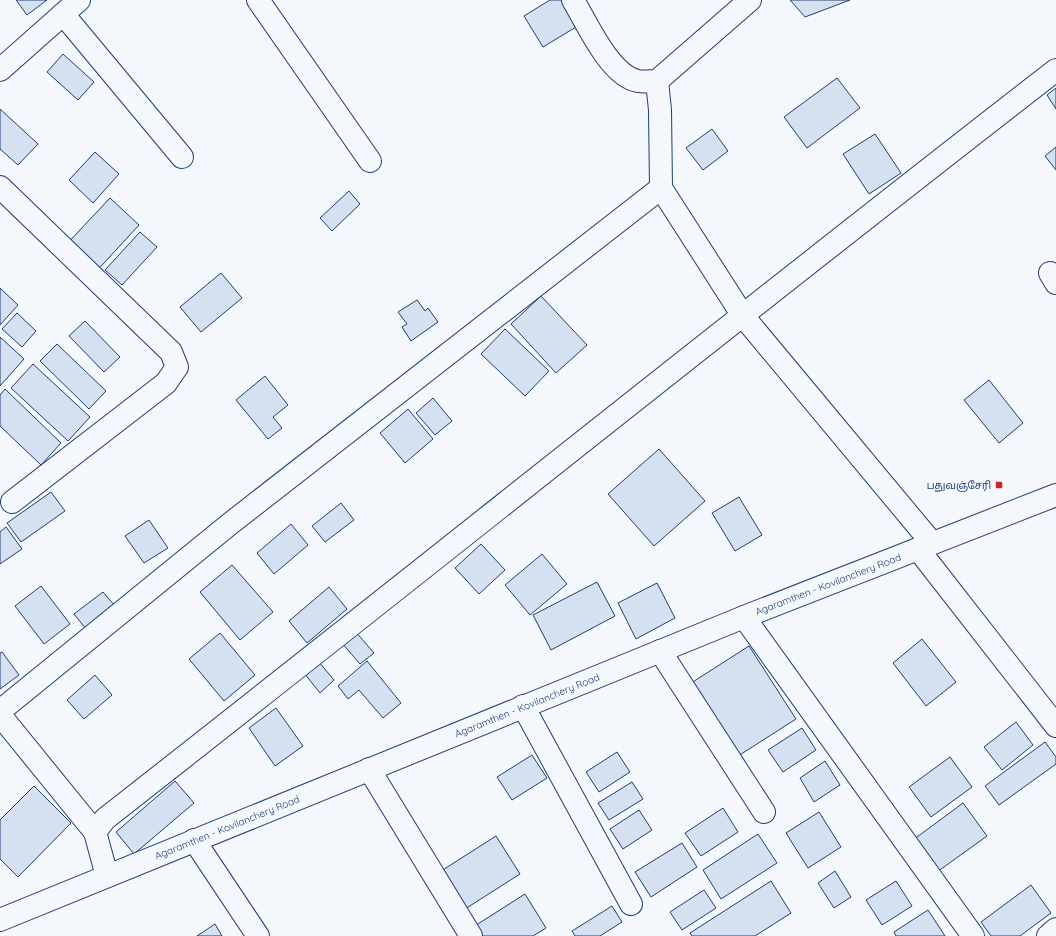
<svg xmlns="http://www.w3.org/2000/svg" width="1056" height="936" font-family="Quicksand,'Noto Sans Tamil',sans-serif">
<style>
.building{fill:#d5e0f0;stroke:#1d3f73}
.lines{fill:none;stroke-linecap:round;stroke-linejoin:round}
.minor-casing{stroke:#1d3f73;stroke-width:24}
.major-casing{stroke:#1d3f73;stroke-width:24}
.minor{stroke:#f4f7fb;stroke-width:22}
.major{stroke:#f4f7fb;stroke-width:22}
.poi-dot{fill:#c62828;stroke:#f4f7fb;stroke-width:1.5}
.labels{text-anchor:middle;stroke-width:3;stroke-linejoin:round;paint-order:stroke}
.poi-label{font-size:10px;fill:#1d3f73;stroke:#f4f7fb;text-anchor:end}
.street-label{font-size:10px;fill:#1d3f73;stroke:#f4f7fb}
</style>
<rect width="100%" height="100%" fill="#f4f7fb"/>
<g class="building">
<path d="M 16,0 L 47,0 L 27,15 Z"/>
<path d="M 550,0 L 567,0 L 581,24 L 543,47 L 524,16 Z"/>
<path d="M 790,0 L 850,0 L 805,17 Z"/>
<path d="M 63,54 L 94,82 L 78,100 L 47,72 Z"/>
<path d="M 837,78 L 860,108 L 807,148 L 784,117 Z"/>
<path d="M 1056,88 L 1056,109 L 1047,95 Z"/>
<path d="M 0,109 L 38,144 L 18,165 L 0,149 Z"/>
<path d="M 712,129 L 728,151 L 703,170 L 686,148 Z"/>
<path d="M 875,134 L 901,173 L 869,194 L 843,154 Z"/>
<path d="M 1056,147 L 1056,170 L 1045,156 Z"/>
<path d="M 95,152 L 119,174 L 93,203 L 69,180 Z"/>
<path d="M 349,191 L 360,204 L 332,231 L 320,218 Z"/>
<path d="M 110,198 L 139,225 L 93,275 L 64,247 Z"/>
<path d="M 140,232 L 157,247 L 122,285 L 105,270 Z"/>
<path d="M 221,273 L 242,298 L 201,332 L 180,307 Z"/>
<path d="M 0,288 L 18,305 L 0,325 Z"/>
<path d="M 541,296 L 587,345 L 556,373 L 511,324 Z"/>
<path d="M 417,300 L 425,311 L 428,308 L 438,322 L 411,341 L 402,327 L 407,324 L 398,312 Z"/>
<path d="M 17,313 L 36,331 L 22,347 L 2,329 Z"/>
<path d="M 85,321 L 120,357 L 104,372 L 69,336 Z"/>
<path d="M 505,329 L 549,371 L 525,396 L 481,354 Z"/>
<path d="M 0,337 L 24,359 L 0,386 Z"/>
<path d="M 57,344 L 106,391 L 89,409 L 40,361 Z"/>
<path d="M 33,364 L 90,417 L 68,441 L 11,388 Z"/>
<path d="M 265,376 L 288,405 L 273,417 L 282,428 L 268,439 L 236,400 Z"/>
<path d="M 989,380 L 1023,423 L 999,443 L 964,400 Z"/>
<path d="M 5,389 L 61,443 L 41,465 L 0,426 L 0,395 Z"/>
<path d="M 433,398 L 452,421 L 435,435 L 416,413 Z"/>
<path d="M 408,409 L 433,439 L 405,463 L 380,433 Z"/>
<path d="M 659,449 L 705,501 L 654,546 L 608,494 Z"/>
<path d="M 51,492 L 65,511 L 21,542 L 7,523 Z"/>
<path d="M 739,497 L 762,535 L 735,551 L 712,513 Z"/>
<path d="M 341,503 L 354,520 L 325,542 L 312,526 Z"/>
<path d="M 149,520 L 168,548 L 144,563 L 125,536 Z"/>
<path d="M 291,524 L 308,545 L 274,574 L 257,553 Z"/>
<path d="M 6,527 L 22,549 L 0,564 L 0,532 Z"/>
<path d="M 481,544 L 505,570 L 479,594 L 455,568 Z"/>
<path d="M 542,554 L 567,584 L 530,615 L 505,585 Z"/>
<path d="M 232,565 L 273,612 L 240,640 L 200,592 Z"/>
<path d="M 597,582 L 615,616 L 551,650 L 533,615 Z"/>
<path d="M 657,583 L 675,618 L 636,639 L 618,603 Z"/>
<path d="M 41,586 L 70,624 L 44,644 L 15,606 Z"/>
<path d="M 329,587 L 347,609 L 307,643 L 289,621 Z"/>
<path d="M 103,592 L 115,606 L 86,629 L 74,614 Z"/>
<path d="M 355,631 L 374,653 L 360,664 L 341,642 Z"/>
<path d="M 220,633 L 255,675 L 224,701 L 189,659 Z"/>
<path d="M 922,639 L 956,682 L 926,706 L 893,663 Z"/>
<path d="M 749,646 L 796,719 L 735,758 L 688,685 Z"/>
<path d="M 2,652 L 19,675 L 0,689 L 0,653 Z"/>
<path d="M 318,661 L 334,680 L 320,693 L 304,673 Z"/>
<path d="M 367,661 L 401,703 L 383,718 L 359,690 L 348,699 L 338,686 Z"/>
<path d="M 95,675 L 112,695 L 84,719 L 67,700 Z"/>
<path d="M 276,708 L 303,746 L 275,766 L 249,728 Z"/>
<path d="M 1016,722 L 1033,745 L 1002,770 L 984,747 Z"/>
<path d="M 802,728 L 816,750 L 783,772 L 768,750 Z"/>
<path d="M 1045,742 L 1056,757 L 1056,764 L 999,805 L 985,786 Z"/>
<path d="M 617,752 L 630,772 L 599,792 L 586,772 Z"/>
<path d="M 532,755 L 547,778 L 512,800 L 497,777 Z"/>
<path d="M 950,757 L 972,787 L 931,817 L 909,787 Z"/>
<path d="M 825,761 L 840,785 L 814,802 L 800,778 Z"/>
<path d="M 175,781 L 194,803 L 134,854 L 116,832 Z"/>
<path d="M 632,782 L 643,799 L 609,820 L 598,803 Z"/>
<path d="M 34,786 L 71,823 L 18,877 L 0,859 L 0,820 Z"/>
<path d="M 963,803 L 987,836 L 937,872 L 913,840 Z"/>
<path d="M 723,808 L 738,832 L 701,856 L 685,833 Z"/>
<path d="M 639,810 L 652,830 L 623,849 L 610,829 Z"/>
<path d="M 819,812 L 841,847 L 808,868 L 786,833 Z"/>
<path d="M 758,834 L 777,863 L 721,899 L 703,870 Z"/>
<path d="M 496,836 L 520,874 L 462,911 L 438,873 Z"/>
<path d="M 682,843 L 697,867 L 651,897 L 635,872 Z"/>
<path d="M 835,871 L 851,897 L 834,908 L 818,883 Z"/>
<path d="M 771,881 L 791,913 L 755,936 L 692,936 L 690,933 Z"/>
<path d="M 896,881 L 912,906 L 882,925 L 866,900 Z"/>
<path d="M 1031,885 L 1051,913 L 1020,936 L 991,936 L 981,922 Z"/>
<path d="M 704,890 L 716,908 L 682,930 L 670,912 Z"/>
<path d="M 525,894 L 546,928 L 533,936 L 474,936 L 470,929 Z"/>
<path d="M 612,906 L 622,922 L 600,936 L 575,936 L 572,931 Z"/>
<path d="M 928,910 L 945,936 L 896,936 L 894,932 Z"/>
<path d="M 215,924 L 222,936 L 197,936 Z"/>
</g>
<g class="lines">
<defs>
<g id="minor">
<path d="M 258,0 L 370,161"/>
<path d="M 573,0 C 587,23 610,76 638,81 C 644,82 651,81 657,81 L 750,0"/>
<path d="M 63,14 L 182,157"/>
<path d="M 0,70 L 79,0"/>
<path d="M 657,81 L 660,110 L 661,188"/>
<path d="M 0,187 L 171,352 L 177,367 L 166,383 L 12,502"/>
<path d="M 1050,273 L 1056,283"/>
<path d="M 918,549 L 1056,726"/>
<path d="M 744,617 L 973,936"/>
<path d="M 660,651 L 764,812"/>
<path d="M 523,706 L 631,904"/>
<path d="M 0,711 L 231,523 L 661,188 L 743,316 L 932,543"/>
<path d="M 0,715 L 95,832"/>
<path d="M 369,769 L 471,936"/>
<path d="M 194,840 L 258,936"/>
<path d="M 107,876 L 95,832 L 105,819 C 423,570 737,317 1056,70"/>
<path d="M 1048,936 L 1056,929"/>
</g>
<path id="major" d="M 0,920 L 744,617 L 1056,495"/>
</defs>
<use href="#minor" class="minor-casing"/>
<use href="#major" class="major-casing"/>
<use href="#minor" class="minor"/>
<use href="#major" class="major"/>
</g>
<rect class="poi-dot" x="995" y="481" width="8" height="8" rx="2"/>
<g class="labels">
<g class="poi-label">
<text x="991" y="489">பதுவஞ்சேரி</text>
</g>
<g class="street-label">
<text transform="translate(828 584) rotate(-21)" y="4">Agaramthen - Kovilanchery Road</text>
<text transform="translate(527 705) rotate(-22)" y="4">Agaramthen - Kovilanchery Road</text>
<text transform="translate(227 827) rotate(-22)" y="4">Agaramthen - Kovilanchery Road</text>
</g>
</g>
</svg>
